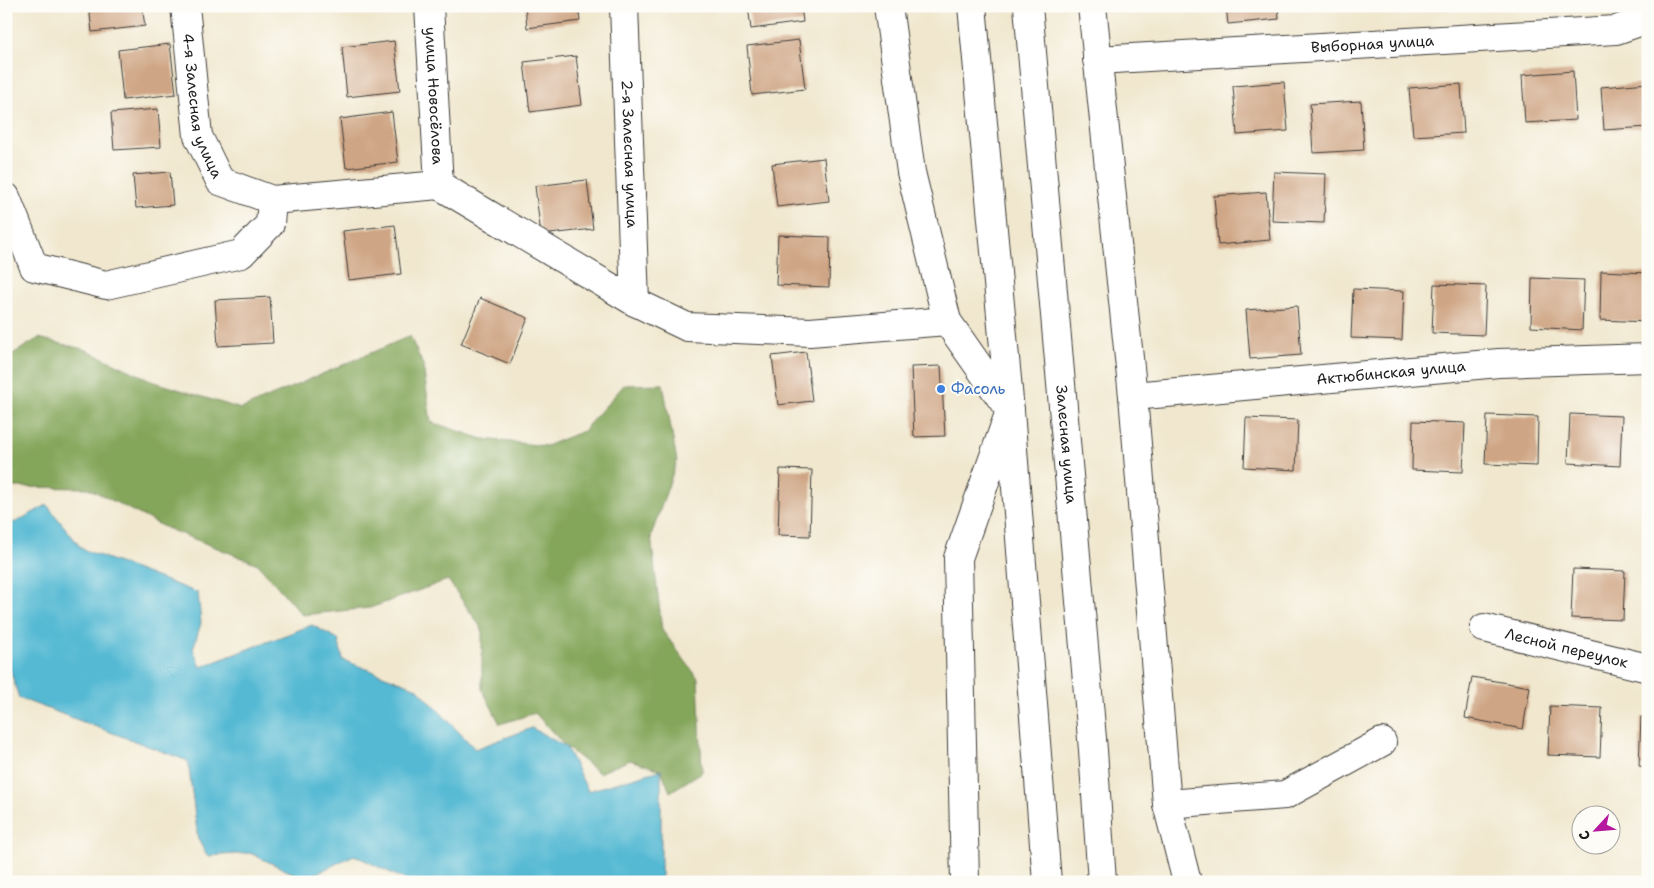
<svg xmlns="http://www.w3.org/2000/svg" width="1654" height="888" font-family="'Shantell Sans',sans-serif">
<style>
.forest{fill:#84a65a;stroke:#50613b}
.water{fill:#55b9d3;stroke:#386a78}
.building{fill:#cfa685}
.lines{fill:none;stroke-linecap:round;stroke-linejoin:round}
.minor-casing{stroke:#3c3a37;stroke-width:30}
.major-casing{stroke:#3c3a37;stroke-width:30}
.minor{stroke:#fff;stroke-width:28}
.major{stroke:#fff;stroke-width:28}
.shop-dot{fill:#3f7fe0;stroke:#fdfcf7;stroke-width:2}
.labels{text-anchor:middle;stroke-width:4;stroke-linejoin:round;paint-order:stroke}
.street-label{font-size:15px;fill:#1c1c1c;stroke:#fdfcf7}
.shop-label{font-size:15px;fill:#366cbe;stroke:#fdfcf7;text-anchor:start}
</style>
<rect width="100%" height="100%" fill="#fdfcf7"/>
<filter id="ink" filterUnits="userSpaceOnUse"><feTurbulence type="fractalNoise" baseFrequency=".02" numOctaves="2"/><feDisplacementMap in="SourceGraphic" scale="10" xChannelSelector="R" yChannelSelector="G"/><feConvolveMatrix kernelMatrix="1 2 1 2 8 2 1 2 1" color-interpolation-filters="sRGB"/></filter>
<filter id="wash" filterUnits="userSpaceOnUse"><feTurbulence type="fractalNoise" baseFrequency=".0096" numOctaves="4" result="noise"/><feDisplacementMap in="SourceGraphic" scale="20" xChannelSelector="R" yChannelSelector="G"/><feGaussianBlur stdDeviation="1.12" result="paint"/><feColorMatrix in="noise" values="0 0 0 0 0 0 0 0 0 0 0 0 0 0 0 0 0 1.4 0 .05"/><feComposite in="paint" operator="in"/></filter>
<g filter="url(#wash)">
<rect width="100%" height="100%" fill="#f0e7ce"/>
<path class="forest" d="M 410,336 L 423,365 L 431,422 L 483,439 L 546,446 L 583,431 L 624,385 L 663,384 L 677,461 L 651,536 L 662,630 L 698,678 L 702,772 L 670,792 L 661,770 L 630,760 L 599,773 L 566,747 L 535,713 L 500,724 L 482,689 L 482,629 L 448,580 L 370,608 L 302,615 L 258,564 L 166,528 L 88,488 L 12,487 L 6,461 L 6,358 L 39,338 L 86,350 L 155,382 L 241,409 Z"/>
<path class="water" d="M 47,505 L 82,549 L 198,593 L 201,623 L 193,649 L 201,667 L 312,625 L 338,639 L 343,660 L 417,688 L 475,749 L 532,728 L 566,747 L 588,791 L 661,770 L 661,882 L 410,882 L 354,855 L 305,879 L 250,853 L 207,856 L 198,839 L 188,761 L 19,698 L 6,656 L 6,516 L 14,523 Z"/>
<g id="blocks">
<g class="building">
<path d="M 89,6 L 142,6 L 145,26 L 92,32 Z"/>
<path d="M 525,6 L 578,6 L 580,21 L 527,28 Z"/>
<path d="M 748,6 L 801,6 L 803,22 L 751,29 Z"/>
<path d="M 1226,6 L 1278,6 L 1279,19 L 1228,24 Z"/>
<path d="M 1422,6 L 1462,6 L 1462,8 L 1422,10 Z"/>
<path d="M 799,40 L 805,89 L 752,95 L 747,46 Z"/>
<path d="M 394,41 L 400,91 L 347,97 L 342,47 Z"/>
<path d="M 170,44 L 176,94 L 123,100 L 118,50 Z"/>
<path d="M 576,56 L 582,105 L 530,112 L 524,62 Z"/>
<path d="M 1573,71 L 1576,120 L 1525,123 L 1522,75 Z"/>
<path d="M 1284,82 L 1288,131 L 1237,135 L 1233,86 Z"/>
<path d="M 1648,83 L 1648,127 L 1604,130 L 1601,87 Z"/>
<path d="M 1461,84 L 1464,133 L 1413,136 L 1409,88 Z"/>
<path d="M 1361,101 L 1364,150 L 1313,153 L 1310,104 Z"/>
<path d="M 158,109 L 161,147 L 114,150 L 111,113 Z"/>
<path d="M 392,112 L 398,162 L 346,168 L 340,119 Z"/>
<path d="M 824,158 L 829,201 L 777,207 L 772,164 Z"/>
<path d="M 170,172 L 173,205 L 136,208 L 133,175 Z"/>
<path d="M 1274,172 L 1326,174 L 1324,223 L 1272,221 Z"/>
<path d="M 587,180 L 593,229 L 541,235 L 535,186 Z"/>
<path d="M 1266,192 L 1270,240 L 1218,245 L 1214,196 Z"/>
<path d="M 395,225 L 401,274 L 349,280 L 343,231 Z"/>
<path d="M 778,235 L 830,237 L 829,287 L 776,285 Z"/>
<path d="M 1601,271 L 1648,273 L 1648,322 L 1600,320 Z"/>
<path d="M 1532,278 L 1584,280 L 1582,330 L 1531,327 Z"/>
<path d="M 1434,284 L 1486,286 L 1484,335 L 1432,333 Z"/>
<path d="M 1353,289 L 1404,291 L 1402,340 L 1351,338 Z"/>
<path d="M 270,297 L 273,343 L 218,346 L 215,300 Z"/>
<path d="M 480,298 L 528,318 L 510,364 L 461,344 Z"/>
<path d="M 1297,306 L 1301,355 L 1250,359 L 1246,310 Z"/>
<path d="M 806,352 L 812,401 L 778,405 L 772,356 Z"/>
<path d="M 941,366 L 945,436 L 914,437 L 911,367 Z"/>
<path d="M 1570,414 L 1622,416 L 1620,466 L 1568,463 Z"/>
<path d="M 1487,415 L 1538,417 L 1537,466 L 1485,464 Z"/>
<path d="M 1246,418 L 1298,420 L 1296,470 L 1244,467 Z"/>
<path d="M 1413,421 L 1465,423 L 1463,472 L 1412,470 Z"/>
<path d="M 780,469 L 812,470 L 810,536 L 778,535 Z"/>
<path d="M 1573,569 L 1625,571 L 1623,620 L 1571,618 Z"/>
<path d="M 1472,677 L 1530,687 L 1523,729 L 1465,718 Z"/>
<path d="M 1550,706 L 1602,708 L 1600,757 L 1548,755 Z"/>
<path d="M 1641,717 L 1648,717 L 1648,767 L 1639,766 Z"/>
</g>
</g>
</g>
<g filter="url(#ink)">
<use href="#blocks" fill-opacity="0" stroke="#3c3a37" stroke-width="1"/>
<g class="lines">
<defs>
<g id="minor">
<path id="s1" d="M 185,6 L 198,136 L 220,181 L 272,200 L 439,185 L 635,302 L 687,327 L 810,332 L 947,321"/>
<path id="s2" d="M 429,6 L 439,185"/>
<path id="s3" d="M 624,6 L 635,302"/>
<path d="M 888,6 L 911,172 L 947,321 L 1010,411 L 958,558 L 965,882"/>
<path d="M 1092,6 L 1133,396 L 1167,804 L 1187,882"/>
<path id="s4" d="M 1097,60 L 1616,30 L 1648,19"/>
<path d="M 6,197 L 34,267 L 106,285 L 241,254 L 270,224 L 272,200"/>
<path id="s5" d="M 1133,396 L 1499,363 L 1648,358"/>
<path id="s6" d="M 1484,628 L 1648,668"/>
<path d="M 1167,804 L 1285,795 L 1382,742"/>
</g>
<g id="major">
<path d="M 972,6 L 1010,411 L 1047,882"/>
<path id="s7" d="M 1028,6 L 1093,750 L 1102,882"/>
</g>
</defs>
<use href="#minor" class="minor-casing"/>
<use href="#major" class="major-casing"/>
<use href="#minor" class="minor"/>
<use href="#major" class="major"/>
</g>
</g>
<circle class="shop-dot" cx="941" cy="389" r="5"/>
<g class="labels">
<g class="street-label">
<text dy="5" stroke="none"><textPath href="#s4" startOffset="276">Выборная улица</textPath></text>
<text dy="5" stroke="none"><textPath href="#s2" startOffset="90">улица Новосёлова</textPath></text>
<text dy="5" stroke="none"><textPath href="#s1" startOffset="102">4-я Залесная улица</textPath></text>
<text dy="5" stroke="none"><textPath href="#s3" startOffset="148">2-я Залесная улица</textPath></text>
<text dy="5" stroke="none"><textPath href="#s5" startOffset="259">Актюбинская улица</textPath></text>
<text dy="5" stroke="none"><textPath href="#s7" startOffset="440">Залесная улица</textPath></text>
<text dy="5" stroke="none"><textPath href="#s6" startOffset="85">Лесной переулок</textPath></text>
</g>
<g class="shop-label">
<text x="951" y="394">Фасоль</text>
</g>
</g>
<rect width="1654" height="888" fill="none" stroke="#fdfcf7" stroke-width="25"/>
<g transform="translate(1596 830) rotate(244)"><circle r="24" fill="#fdfcf7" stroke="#a3a29f"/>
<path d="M0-4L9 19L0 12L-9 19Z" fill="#b5179e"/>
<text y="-8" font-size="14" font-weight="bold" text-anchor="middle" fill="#1c1c1c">С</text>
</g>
</svg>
